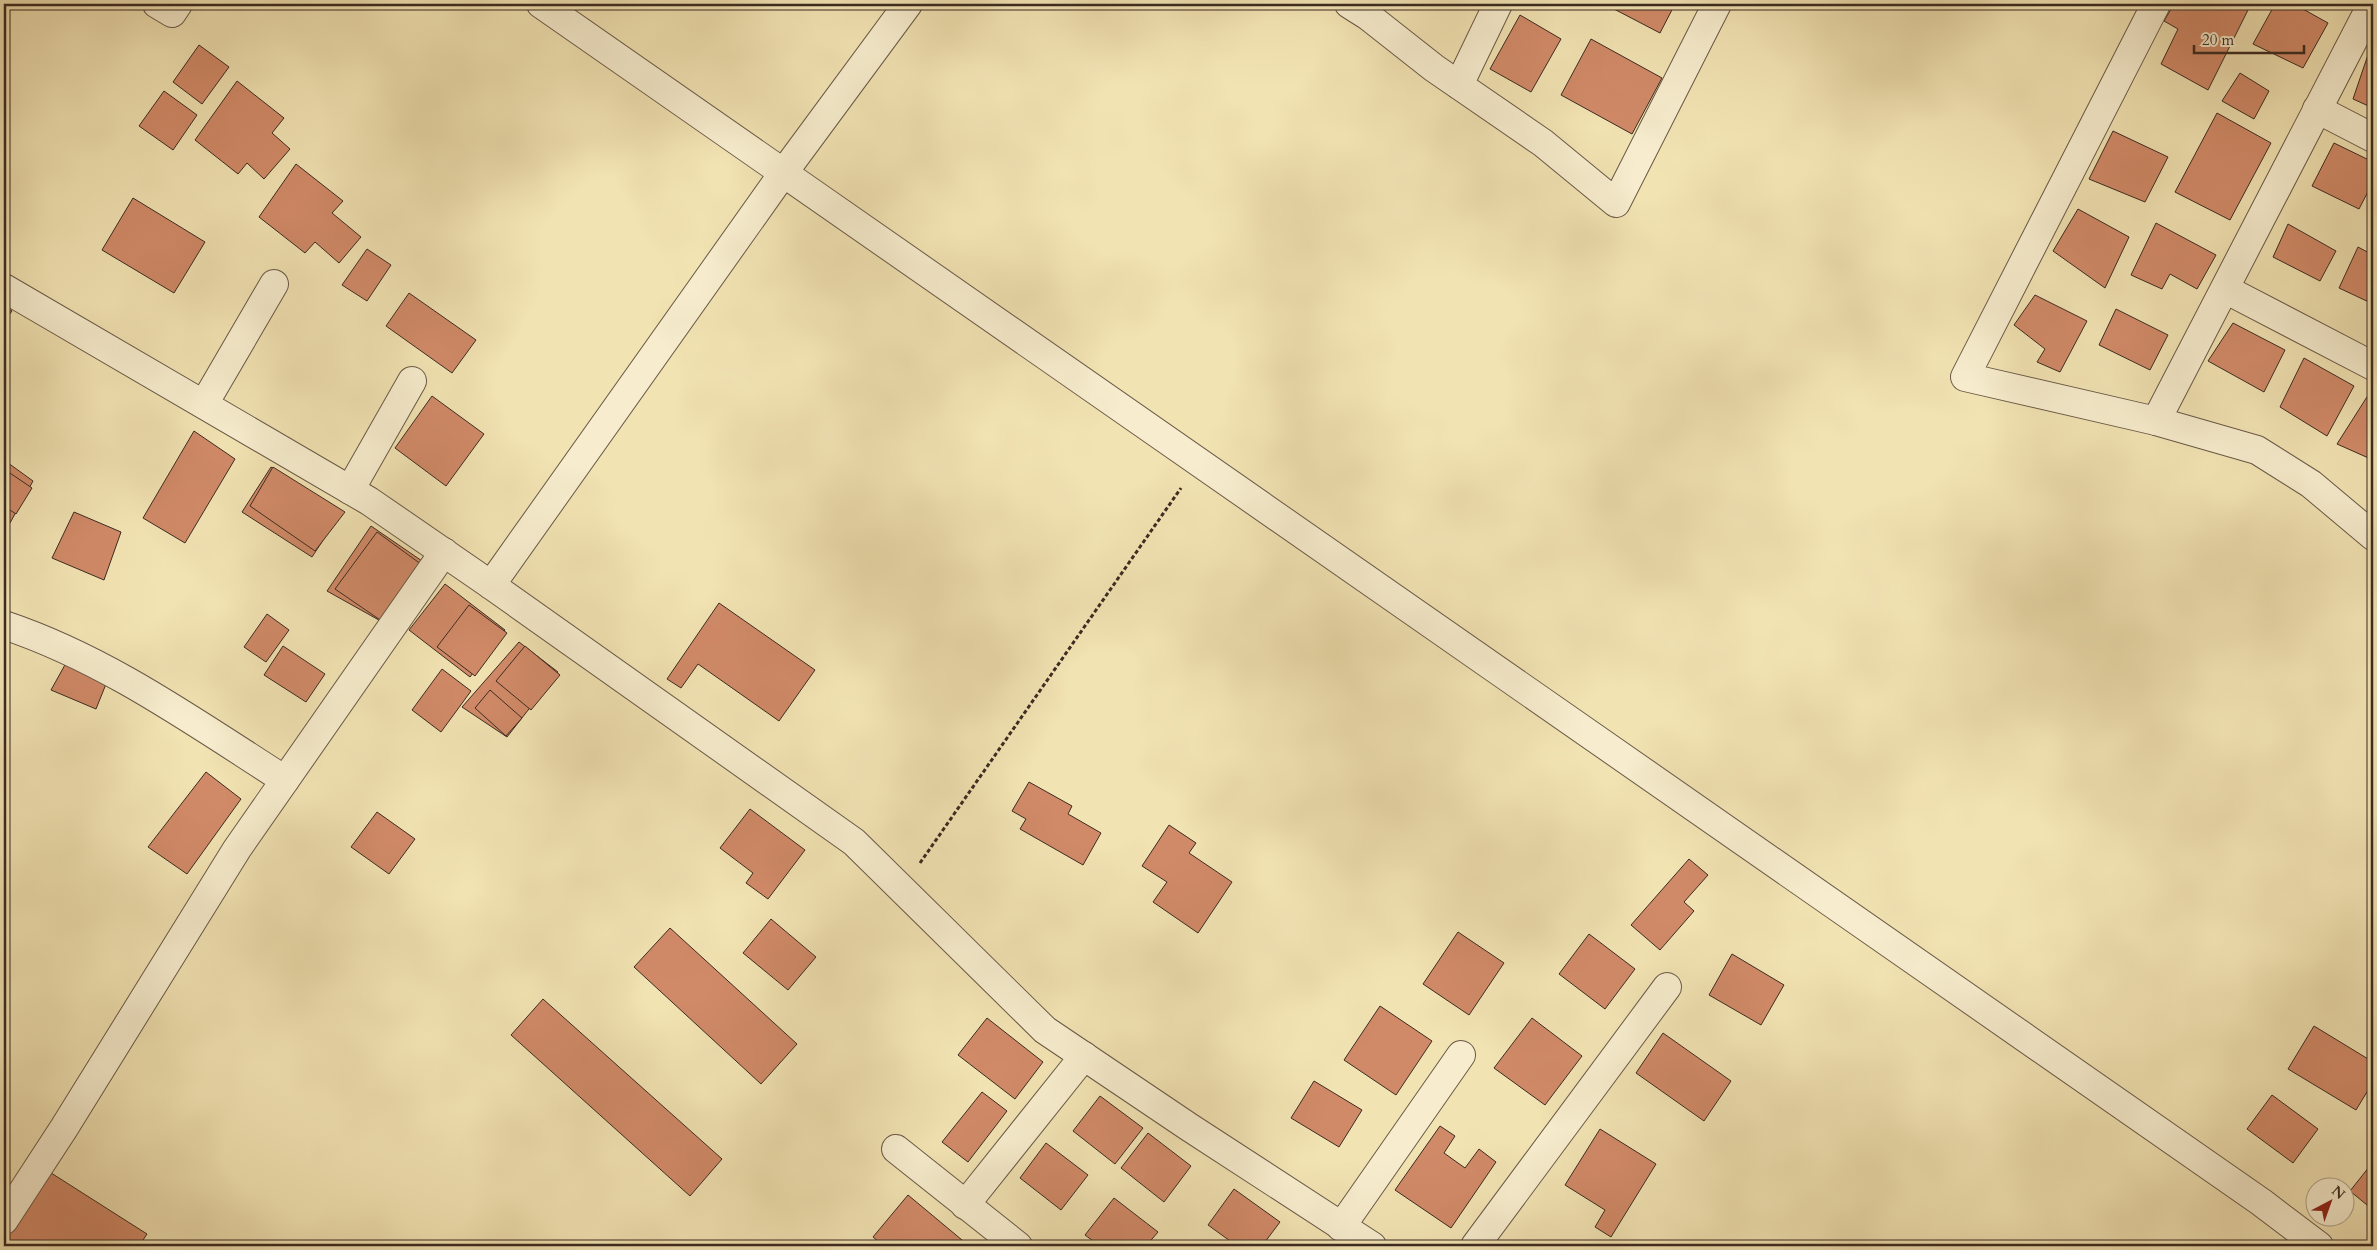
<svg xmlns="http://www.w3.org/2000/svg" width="2377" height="1250" font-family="Cardo,serif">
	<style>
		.building { fill: #d18a68; stroke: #3b2b21 }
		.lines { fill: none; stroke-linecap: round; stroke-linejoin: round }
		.street-casing { stroke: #695946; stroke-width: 30 }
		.path { stroke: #3b2b21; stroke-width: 3; stroke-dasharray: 4 2.5; stroke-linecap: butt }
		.street { stroke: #f7edce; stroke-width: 28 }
	</style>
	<rect width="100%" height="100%" fill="#f2e3b3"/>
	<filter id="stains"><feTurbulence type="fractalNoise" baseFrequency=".004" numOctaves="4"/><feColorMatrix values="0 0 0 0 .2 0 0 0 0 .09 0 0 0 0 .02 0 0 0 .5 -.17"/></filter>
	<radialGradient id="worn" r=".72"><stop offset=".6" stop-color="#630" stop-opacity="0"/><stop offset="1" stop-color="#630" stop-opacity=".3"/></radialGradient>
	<g class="building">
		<path d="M1616,4H1675L1660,33L1614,9Z"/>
		<path d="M2174,4H2251L2208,90L2161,64L2178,29L2164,21Z"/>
		<path d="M2275,4H2294L2328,23L2303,68L2253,44Z"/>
		<path d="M1520,15L1561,39L1531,92L1490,69Z"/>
		<path d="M1591,39L1662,78L1632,134L1561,95Z"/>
		<path d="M2373,40V108L2353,99Z"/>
		<path d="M199,45L229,67L202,104L173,82Z"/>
		<path d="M2240,73L2269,91L2254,119L2222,101Z"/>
		<path d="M237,81L284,118L272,133L290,149L264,179L247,163L238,174L195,140Z"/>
		<path d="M164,91L197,115L173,150L139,126Z"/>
		<path d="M2217,113L2271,143L2230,220L2175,192Z"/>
		<path d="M2113,131L2168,157L2145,202L2089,179Z"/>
		<path d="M2334,143L2373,162V182L2359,209L2312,186Z"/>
		<path d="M296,164L343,201L332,213L361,237L339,263L315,242L305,253L259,217Z"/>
		<path d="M133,198L205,242L174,293L102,250Z"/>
		<path d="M2078,209L2129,237L2105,288L2053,251Z"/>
		<path d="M2156,223L2216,255L2197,289L2170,274L2162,289L2131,275Z"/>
		<path d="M2288,224L2336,251L2320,281L2273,257Z"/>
		<path d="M2358,247L2373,255V304L2339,288Z"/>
		<path d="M367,249L391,265L367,301L342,285Z"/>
		<path d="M409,293L476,340L452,373L386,326Z"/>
		<path d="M2035,295L2087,321L2060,372L2037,362L2045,349L2014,325Z"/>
		<path d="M4,306L12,311L4,322Z"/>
		<path d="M2116,309L2168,335L2150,370L2099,345Z"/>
		<path d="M2233,323L2285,350L2264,392L2208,361Z"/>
		<path d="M2304,358L2354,386L2327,436L2280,407Z"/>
		<path d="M2372,389L2373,390V460L2337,444Z"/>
		<path d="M432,396L484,434L446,486L395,448Z"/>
		<path d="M194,431L235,459L185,543L143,518Z"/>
		<path d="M4,460L33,481L10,523L4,520Z"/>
		<path d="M271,467L341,513L312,557L242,512Z"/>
		<path d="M273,467L345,512L315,551L250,506Z"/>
		<path d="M4,469L32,488L16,514L4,506Z"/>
		<path d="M74,512L121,532L104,580L52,558Z"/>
		<path d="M371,526L425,563L386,624L327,591Z"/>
		<path d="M377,532L429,570L389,626L335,589Z"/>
		<path d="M445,584L505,630L470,677L409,630Z"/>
		<path d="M719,603L815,670L779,721L698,664L681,688L667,679Z"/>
		<path d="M469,605L507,633L475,676L437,647Z"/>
		<path d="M267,614L289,630L266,662L244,647Z"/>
		<path d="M519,642L558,672L507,737L462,707Z"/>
		<path d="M283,646L325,674L306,702L264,675Z"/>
		<path d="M525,646L560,675L531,710L496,681Z"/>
		<path d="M71,654L110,674L96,709L51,690Z"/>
		<path d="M442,669L471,691L441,732L412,710Z"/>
		<path d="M490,690L522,718L506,736L475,708Z"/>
		<path d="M206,772L241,799L187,874L148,847Z"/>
		<path d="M1029,782L1072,806L1068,814L1101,833L1083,865L1020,829L1026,819L1012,811Z"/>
		<path d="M750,809L805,850L768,899L746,883L753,873L720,848Z"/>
		<path d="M377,812L415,839L389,874L351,847Z"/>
		<path d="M1169,825L1196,843L1189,853L1232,882L1198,933L1153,902L1167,882L1142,866Z"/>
		<path d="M1689,859L1708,875L1684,902L1694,911L1660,950L1631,925Z"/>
		<path d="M771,919L816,957L788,990L743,953Z"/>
		<path d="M670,928L797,1044L761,1084L634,967Z"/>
		<path d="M1458,932L1504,963L1469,1015L1423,984Z"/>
		<path d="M1589,934L1635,969L1605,1009L1559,974Z"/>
		<path d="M1732,954L1784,985L1761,1025L1709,995Z"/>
		<path d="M543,999L722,1159L690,1196L511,1035Z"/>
		<path d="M1380,1006L1432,1041L1396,1095L1344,1060Z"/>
		<path d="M987,1018L1043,1062L1015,1099L958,1055Z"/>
		<path d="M1532,1018L1582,1056L1545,1105L1494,1068Z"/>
		<path d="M2314,1026L2373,1062V1082L2356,1110L2288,1069Z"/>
		<path d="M1663,1033L1731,1081L1704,1121L1636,1073Z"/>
		<path d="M1314,1081L1362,1110L1339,1147L1291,1118Z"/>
		<path d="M982,1092L1007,1111L968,1162L942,1142Z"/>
		<path d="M2272,1095L2318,1129L2293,1163L2247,1129Z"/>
		<path d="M1100,1096L1143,1128L1115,1164L1073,1131Z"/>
		<path d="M1440,1126L1455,1136L1444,1153L1465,1168L1479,1149L1496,1162L1451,1228L1395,1190Z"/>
		<path d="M1600,1129L1656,1164L1611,1237L1595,1227L1605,1210L1565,1185Z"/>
		<path d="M1148,1133L1191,1166L1164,1202L1121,1168Z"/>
		<path d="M1046,1143L1088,1175L1061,1210L1020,1178Z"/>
		<path d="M2373,1162V1210L2350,1191Z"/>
		<path d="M48,1171L147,1234L139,1246H16L5,1239Z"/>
		<path d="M1234,1189L1280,1222L1262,1246H1237L1208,1225Z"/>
		<path d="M908,1195L968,1245L967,1246H884L873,1237Z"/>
		<path d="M1114,1198L1158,1232L1146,1246H1100L1085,1235Z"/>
	</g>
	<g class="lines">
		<defs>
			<g id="street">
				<path d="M157,4L172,13L178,4"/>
				<path d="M541,4L2261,1202L2319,1246"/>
				<path d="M1349,4L1368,16L1434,68L1543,143L1616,203L1717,4"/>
				<path d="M2156,4L1965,377L2156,421L2257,450L2311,484L2373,536"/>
				<path d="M1459,85L1498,4"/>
				<path d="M2317,109L2373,138"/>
				<path d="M4,288L369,501L491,585L854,842L1045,1030L1189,1127L1372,1246"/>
				<path d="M2225,289L2373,366"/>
				<path d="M204,404L274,284"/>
				<path d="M2156,421L2372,4"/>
				<path d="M350,490L412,381"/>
				<path d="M491,585L784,172L908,4"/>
				<path d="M4,625C106,659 194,722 285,780"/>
				<path d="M896,1149L1018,1246"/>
				<path d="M965,1205L1084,1056"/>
				<path d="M4,1220L64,1128L237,849L444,552"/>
				<path d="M1341,1227L1461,1055"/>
				<path d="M1475,1246L1667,987"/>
			</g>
		</defs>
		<use href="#street" class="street-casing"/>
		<path class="path" d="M920,863L1181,488"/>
		<use href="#street" class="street"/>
	</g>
	<rect width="2377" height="1250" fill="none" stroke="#f2e3b3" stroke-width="20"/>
	<rect x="5" y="5" width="2367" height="1240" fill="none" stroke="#3b2b21" stroke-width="2.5"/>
	<rect x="10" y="10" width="2357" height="1230" fill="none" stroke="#3b2b21"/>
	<g transform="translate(2330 1202) rotate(41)"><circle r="24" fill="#f7edce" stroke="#ac9f89"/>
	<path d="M0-4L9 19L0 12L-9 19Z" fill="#8f2418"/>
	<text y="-8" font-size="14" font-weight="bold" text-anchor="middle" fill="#3b2b21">N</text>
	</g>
	<path d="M2194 45v8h110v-8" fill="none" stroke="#3b2b21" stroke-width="2.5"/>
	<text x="2202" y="45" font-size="15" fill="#3b2b21" stroke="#f7edce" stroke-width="4" paint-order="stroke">20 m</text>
	<rect width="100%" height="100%" filter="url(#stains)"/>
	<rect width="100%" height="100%" fill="url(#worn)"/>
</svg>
